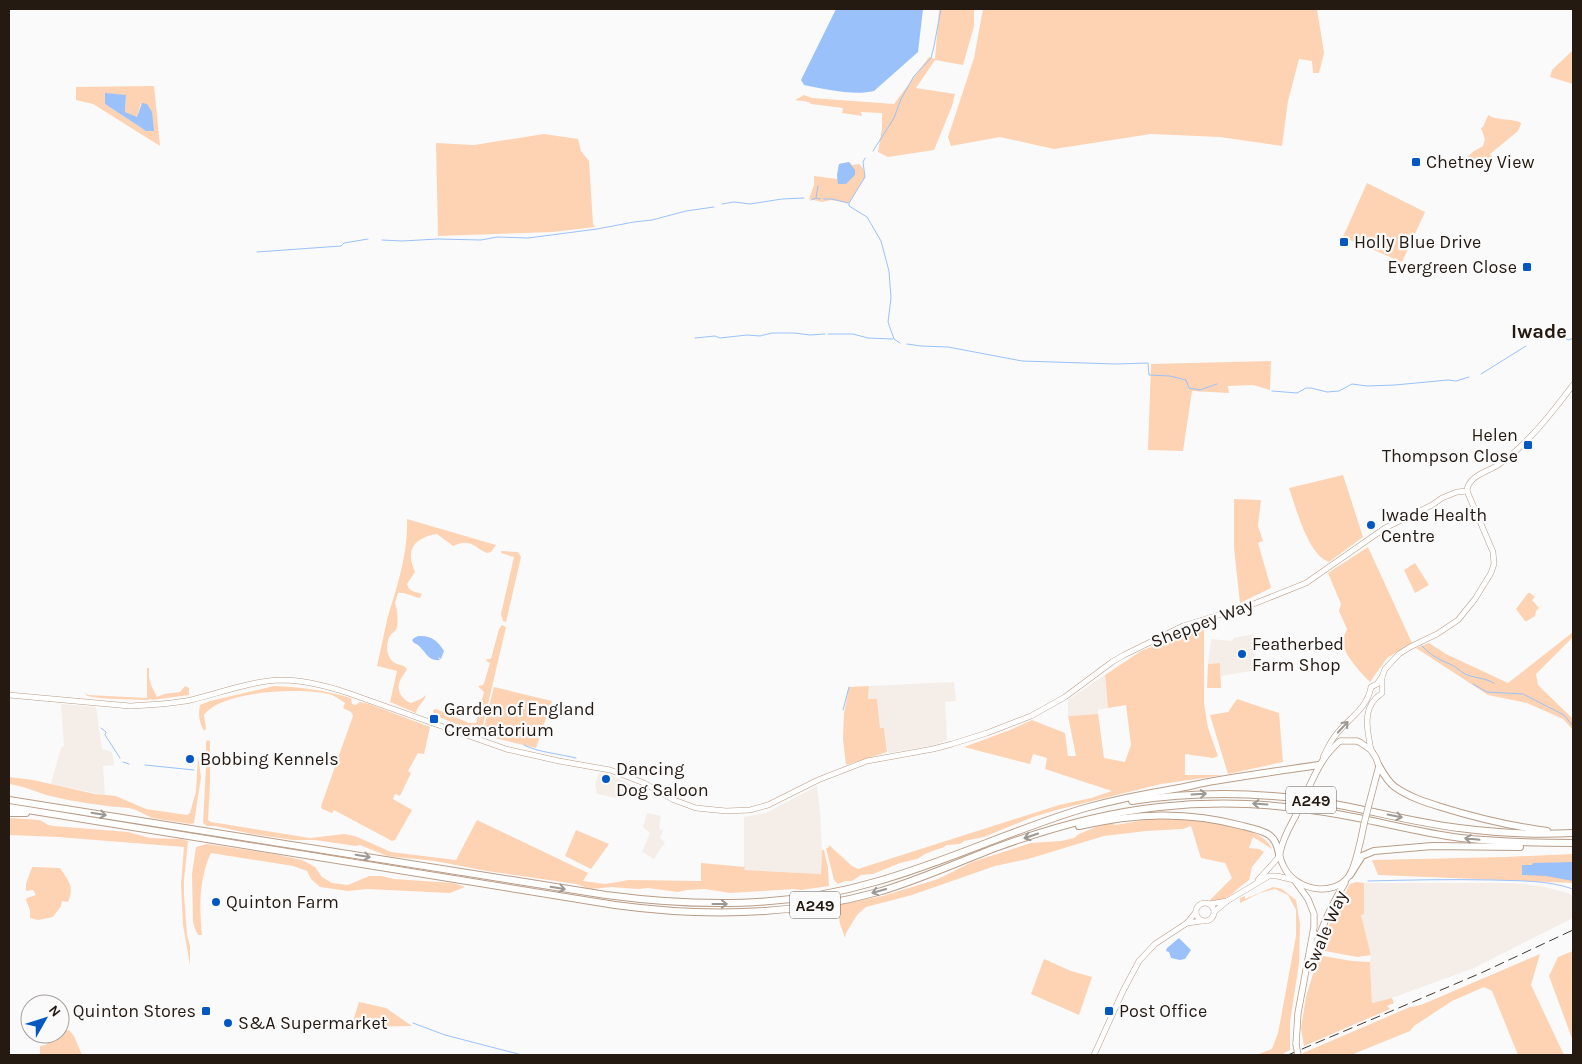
<svg xmlns="http://www.w3.org/2000/svg" width="1582" height="1064" font-family="Karla,sans-serif">
	<style>
		.built { fill: #f5eee8 }
		.green { fill: #fed3b3; fill-rule: evenodd }
		.water { fill: #9bc1fb }
		.lines { fill: none; stroke-linecap: round; stroke-linejoin: round }
		.stream { stroke: #9bc1fb; stroke-width: 1 }
		.tertiary-casing { stroke: #b99d87; stroke-width: 6 }
		.secondary-casing { stroke: #b99d87; stroke-width: 7 }
		.trunk-casing { stroke: #b99d87; stroke-width: 8 }
		.tertiary { stroke: #fff; stroke-width: 5 }
		.secondary { stroke: #fff; stroke-width: 5.5 }
		.trunk { stroke: #fff; stroke-width: 6 }
		.rail { stroke: #413831; stroke-width: 1; stroke-dasharray: 10 5; stroke-linecap: butt }
		.secondary-bridge-casing { stroke: #b99d87; stroke-width: 7; stroke-linecap: butt }
		.secondary-bridge { stroke: #fff; stroke-width: 5.5 }
		.oneway { stroke: #9d9894 }
		.poi-dot { fill: #0357c0; stroke: #fafafa; stroke-width: 2 }
		.labels { text-anchor: middle; dominant-baseline: central; stroke-width: 4.5; stroke-linejoin: round; paint-order: stroke }
		.shield { fill: #fafafa; stroke: #655d58; stroke-width: 1 }
		.shield-label { font-size: 16px; font-weight: bold; fill: #251a12 }
		.poi-label { font-size: 18px; fill: #251a12; stroke: #fafafa; text-anchor: start }
		.street-label { font-size: 18px; fill: #251a12; stroke: #fafafa }
		.quarter-label { font-size: 20px; font-weight: bold; fill: #251a12; stroke: #fafafa }
	</style>
	<rect width="100%" height="100%" fill="#fafafa"/>
	<g class="built">
		<path d="M1253,634L1257,670L1221,676L1220,663L1208,664L1211,639L1232,641L1234,638Z"/>
		<path d="M1105,675L1108,708L1098,710V714L1068,716V700Z"/>
		<path d="M954,682L956,701L945,702L947,740L936,745L888,753L884,728H880L877,700H868L869,686Z"/>
		<path d="M61,704L96,707L102,749L112,752L114,765L103,766L105,795L51,784L61,747L64,746Z"/>
		<path d="M599,773L609,774L630,784L621,799L597,794L595,784Z"/>
		<path d="M817,786L820,812L822,850L821,874L744,870V817L766,813Z"/>
		<path d="M647,813L661,816L659,828L663,831L660,838L665,842L654,859L642,852L650,833L643,827Z"/>
		<path d="M1364,883H1510L1541,886L1568,893L1573,896V918L1474,968L1392,998L1372,1003L1370,962L1371,955L1361,915Z"/>
	</g>
	<g class="green">
		<path d="M939,9H974V26L963,65L935,60L916,88L955,94L952,106L934,150L888,157L878,152L882,129V113L861,112L862,116L842,113L843,108L811,104L809,102L795,100L804,95L812,98L894,104L929,57L935,59Z"/>
		<path d="M983,9H1317L1324,53L1319,73H1313L1312,61L1299,59L1288,101L1282,146L1220,137L1151,134L1054,149L1000,137L951,146L948,137L974,58Z"/>
		<path d="M1573,50V84L1550,77L1552,70Z"/>
		<path d="M154,86L160,146L93,104L76,100V87ZM126,95L125,112L137,118L141,103L146,131L105,104Z"/>
		<path d="M1488,115C1494,120 1512,119 1520,122L1521,124L1518,131L1490,154L1493,159C1485,157 1480,165 1473,167L1466,158L1474,151L1483,146L1485,139L1481,128L1483,127Z"/>
		<path d="M544,134L578,139L581,151L589,161L593,224L595,227L553,232L438,236L436,143L474,145Z"/>
		<path d="M849,162L852,165L859,164L863,168L865,177L849,203L831,200L822,202L809,199L814,185V176L837,179L839,164Z"/>
		<path d="M1367,183L1425,212L1402,262L1343,237Z"/>
		<path d="M1271,361L1270,390L1253,385L1228,386L1229,393L1192,391L1183,451L1148,450L1151,364Z"/>
		<path d="M1343,475L1363,537L1329,562C1308,555 1296,508 1289,488Z"/>
		<path d="M1234,499L1261,500L1258,526L1263,541L1258,543L1271,588L1240,603L1234,548Z"/>
		<path d="M407,519L496,545L491,552L487,553C472,546 471,538 453,546L437,534C414,538 405,549 415,572L407,584C409,592 414,591 422,594L420,598C412,597 406,592 398,593L395,603C398,611 398,619 397,627C396,632 392,632 390,636C385,644 386,660 397,664C399,665 402,665 404,666L407,669C405,674 400,678 399,684C397,692 403,700 411,703L421,699L426,695C425,701 417,706 416,713L390,702L397,671L377,666C382,646 385,625 391,606C400,577 408,549 407,519Z"/>
		<path d="M1368,547L1412,643L1387,658L1370,682C1362,674 1341,652 1343,640C1343,636 1346,633 1347,629L1339,611L1341,604L1328,573Z"/>
		<path d="M501,551L518,552L521,557L506,622L503,621L501,614L514,557L501,553Z"/>
		<path d="M1415,563L1429,585L1415,593L1404,570Z"/>
		<path d="M1528,593H1530L1535,597L1532,600L1539,608L1536,611L1535,616L1527,621H1525L1516,609Z"/>
		<path d="M502,625L506,627L481,734L434,715L433,710L436,709L469,723H476L484,692L478,686L483,685L484,683L490,663L486,661L487,659H491L499,629Z"/>
		<path d="M1200,627L1204,631V703L1208,728L1218,756L1213,758L1185,754V775H1224L1161,784L1060,809L1033,817L984,837L964,841L960,844L947,845L942,848L938,849L925,854L917,859L900,863L873,874L861,875L852,881H845L838,884L834,880L826,848H828L829,845L852,866L858,869L1059,805L1091,798L1112,791L1045,769L1047,758L1033,754L1030,764L964,747L1010,730L1032,720L1065,733L1068,756H1076L1068,716L1098,714L1104,758L1125,762L1131,745L1126,705L1108,708L1105,675L1141,651Z"/>
		<path d="M1573,632V637L1536,674L1538,685L1573,719V730L1563,719L1527,703L1488,695L1416,648L1429,643L1446,654L1508,683Z"/>
		<path d="M1220,663L1221,688H1207L1208,664Z"/>
		<path d="M147,668H149V677L151,685L157,697L164,694L180,692L185,686L189,688V695L152,700L151,699L147,700C127,699 107,700 87,696L85,692L88,695L147,698Z"/>
		<path d="M274,686C303,687 323,690 351,698L352,704L356,705L360,702L369,704L430,727L424,754L418,753L408,771L411,773L400,796L395,794L393,799L412,810L395,840L392,841L334,810L332,813L322,809L321,806L353,716L351,712L343,708L345,703C341,700 336,697 332,695C304,687 222,690 204,715L206,729L204,731C199,722 198,715 200,705L210,701Z"/>
		<path d="M869,686L868,699H877L880,728H884L887,752L846,765L843,739L844,713L849,687Z"/>
		<path d="M494,687L552,701L536,748L482,735Z"/>
		<path d="M1237,699L1279,713L1283,762L1228,774L1210,715L1228,712Z"/>
		<path d="M207,740L210,741V784L208,820L211,822L310,838L344,834L355,836L391,852L456,860L477,820L588,873L583,881L605,884L629,880L701,881V863L745,867L744,870L821,874L822,850H824L828,868L829,886L801,890L794,889L730,893L705,889L687,890L678,892L648,888L638,889L612,887L590,889L576,884L487,871L435,861L387,856L360,845L356,846L315,840H293L252,834L215,826H207L203,823L206,768V742Z"/>
		<path d="M198,756L201,777L194,823L191,824L152,818L136,810L129,808C102,806 76,802 50,796C36,792 24,786 9,784V777L33,780L95,794L116,796L146,809L187,815L190,813L196,791Z"/>
		<path d="M9,818L40,820L48,825L54,826L128,832L150,838L181,839L188,841L184,880V895L187,935L190,946V965L183,925L181,884L184,847L58,837L9,835Z"/>
		<path d="M1172,818C1196,821 1263,824 1272,849L1253,837L1249,848L1259,849L1264,852L1252,867L1249,880C1239,887 1226,901 1215,903C1213,904 1210,903 1207,903L1232,878L1225,863L1201,858L1191,826L1183,829L1146,831L1104,836L1028,859L995,866L912,895L866,907L857,915L846,933L845,938L840,924L837,905L883,896L938,879L972,862L1031,843L1061,841L1074,838L1079,834L1096,827L1111,823L1115,825L1151,819Z"/>
		<path d="M576,830L609,844L591,869L565,856Z"/>
		<path d="M207,844L274,854L302,860L315,867L322,877L332,883L348,885L369,876H381L394,879L453,883L465,887L450,893L367,889L348,891L320,887L311,879L307,871L293,866L211,853C199,878 199,907 202,935H198L195,929L193,922L192,874L196,847Z"/>
		<path d="M1573,854V883L1378,875L1372,860L1505,857Z"/>
		<path d="M32,867L60,868C68,880 75,887 68,902L62,901L61,906L53,917L38,920L30,918V910L26,900L27,898L36,895L33,890L26,891V884Z"/>
		<path d="M1356,882L1364,883V914L1361,915L1371,955L1357,957L1325,951L1323,937L1350,884Z"/>
		<path d="M1273,887L1282,889L1296,900L1300,924L1299,963L1290,1022V1050L1281,1055H1256L1272,1049L1278,1033L1296,936V910L1288,895L1275,889L1260,893L1240,903V898L1245,896V899Z"/>
		<path d="M1573,951V1041L1549,976L1558,957Z"/>
		<path d="M1540,954L1531,985L1564,1055H1518L1492,991L1484,987L1452,1001L1414,1026L1410,1031L1351,1055H1303V1053L1410,1007L1421,1005Z"/>
		<path d="M1323,956L1352,961L1370,962L1372,1003L1392,998L1394,1003L1387,1006L1390,1009L1304,1046L1301,1028L1306,997L1317,961Z"/>
		<path d="M1044,959L1071,971L1092,977L1079,1015L1031,994Z"/>
		<path d="M359,1002L386,1008L412,1026L351,1027Z"/>
		<path d="M69,1030L74,1036L82,1055H40V1046L46,1045L52,1036L60,1034L61,1032Z"/>
	</g>
	<g class="water">
		<path d="M836,9H923L918,52L874,91C854,96 824,89 804,85L801,80Z"/>
		<path d="M105,93L126,95L125,112L137,117L142,103L147,104L152,112L154,131H146L105,104Z"/>
		<path d="M849,162L855,170V175L846,184H838L837,175L839,164Z"/>
		<path d="M418,636C431,635 438,641 444,651L441,659L438,657L440,660C426,662 425,647 414,643L412,640L414,638Z"/>
		<path d="M1573,862V881L1546,876L1522,875V865H1532L1533,863Z"/>
		<path d="M1179,938L1191,950L1185,959L1180,960L1171,958L1169,952L1166,951L1167,948Z"/>
	</g>
	<g class="lines">
		<g class="stream">
			<path d="M873,151L894,118L901,99L914,76L931,58L934,46L941,9"/>
			<path d="M865,158L863,162L865,177L849,203V206L867,217L881,241L889,271L891,298L888,322L894,339L900,343"/>
			<path d="M816,198L818,186"/>
			<path d="M824,199H832L848,203"/>
			<path d="M811,200L816,198L820,199"/>
			<path d="M722,204L734,202L750,204L782,199L804,198"/>
			<path d="M382,240L402,241L438,239L481,240L497,237L528,238L597,229L634,222L652,220L686,211L714,207"/>
			<path d="M257,252L341,246L344,243L368,239"/>
			<path d="M828,334H853L868,338L893,339"/>
			<path d="M1562,337L1569,340L1573,338"/>
			<path d="M695,338L715,336L720,338L747,335L760,336L772,333H794L810,335L825,334"/>
			<path d="M907,344L921,346L948,347L1022,361L1116,364L1148,363L1149,375L1170,376L1186,380L1189,388L1200,390L1217,384"/>
			<path d="M1481,374L1526,346"/>
			<path d="M1272,391L1297,393L1306,388H1311L1327,392L1339,391L1352,384L1367,386L1395,385L1448,380L1456,381L1469,377"/>
			<path d="M1422,646C1433,657 1438,659 1452,665C1456,667 1460,671 1465,674C1474,678 1485,678 1494,683"/>
			<path d="M1473,684L1487,692L1523,694L1564,715L1573,726"/>
			<path d="M843,710L849,687"/>
			<path d="M101,728L106,732L105,735L120,758"/>
			<path d="M524,745C537,752 560,754 576,758"/>
			<path d="M123,762L129,764"/>
			<path d="M145,765L194,770"/>
			<path d="M1368,881C1410,880 1451,879 1493,880C1519,881 1548,880 1573,889"/>
			<path d="M413,1023L445,1035L522,1055"/>
		</g>
		<defs>
			<g id="tertiary">
				<path d="M1467,491C1468,476 1487,472 1498,465C1528,444 1551,414 1573,385"/>
				<path d="M9,695L130,706C150,705 171,704 191,700C220,693 251,681 281,680C303,680 327,686 348,693L506,749L559,761L610,770L644,783L674,800L696,808L726,811L750,810L768,805L818,780L867,761L933,749L952,744L987,733L1031,716L1065,697L1112,662L1124,655L1183,626L1251,605L1306,583L1385,528L1432,505L1442,498L1457,492L1467,491"/>
				<path d="M1371,750C1368,733 1362,712 1376,698C1378,696 1380,695 1382,693V677"/>
				<path d="M1323,757C1327,750 1330,742 1335,736C1348,718 1367,710 1371,687L1377,684L1382,677L1385,669L1399,654L1410,647L1437,634L1458,620L1475,599L1491,573L1494,564L1493,552L1467,491"/>
				<path d="M1258,880L1278,858L1279,854"/>
				<circle cx="1205" cy="912" r="9"/>
				<path d="M1210,904L1227,901"/>
				<path d="M1214,912L1227,901L1269,876H1277L1294,880"/>
				<path d="M1187,923L1202,921"/>
				<path d="M1094,1055L1123,991L1139,961L1155,944L1187,923L1196,912"/>
			</g>
			<g id="secondary">
				<path d="M1306,793C1317,771 1321,758 1340,741H1357L1361,743L1371,750L1376,758L1379,766L1369,804"/>
				<path d="M1295,817C1289,828 1282,840 1280,853C1279,857 1282,863 1284,867C1295,890 1333,898 1349,876C1355,868 1362,835 1364,824"/>
				<path d="M1295,881L1308,899L1314,914V927L1298,1013L1296,1044"/>
				<path d="M1308,968C1317,939 1329,908 1345,883"/>
			</g>
			<g id="trunk">
				<path d="M1379,766C1383,773 1388,782 1395,787C1409,797 1425,802 1441,807C1476,818 1511,826 1547,831"/>
				<path d="M9,800L606,895C697,907 787,908 875,882C947,862 1014,829 1085,808C1114,800 1144,794 1174,789C1187,787 1201,783 1214,781C1249,775 1284,770 1319,765"/>
				<path d="M1132,801C1191,792 1251,792 1310,800C1360,807 1409,822 1459,828C1497,833 1535,835 1573,833"/>
				<path d="M9,807L615,905C703,917 792,916 878,892C919,880 958,862 998,847C1050,828 1104,813 1159,807C1215,801 1270,803 1325,812C1371,819 1415,832 1461,838C1498,842 1536,843 1573,843"/>
				<path d="M9,813H26"/>
				<path d="M1079,826C1136,813 1187,811 1243,826C1263,832 1275,831 1279,854"/>
				<path d="M1350,875L1362,856L1374,851L1432,846L1520,847"/>
			</g>
		</defs>
		<use href="#tertiary" class="tertiary-casing"/>
		<use href="#secondary" class="secondary-casing"/>
		<use href="#trunk" class="trunk-casing"/>
		<use href="#tertiary" class="tertiary"/>
		<use href="#secondary" class="secondary"/>
		<use href="#trunk" class="trunk"/>
		<path class="rail" d="M1288,1055L1481,973L1573,930"/>
		<defs>
			<g id="secondary-bridge">
				<path d="M1295,817L1306,793"/>
				<path d="M1364,824L1369,804"/>
				<path d="M1296,1044L1298,1055"/>
			</g>
		</defs>
		<use href="#secondary-bridge" class="secondary-bridge-casing"/>
		<use href="#secondary-bridge" class="secondary-bridge"/>
	</g>
	<defs><path id="oneway-shaft" d="M-6 0H5M1.5-3L5.5 0L1.5 3" fill="none" stroke-width="1.6" stroke-linecap="round" stroke-linejoin="round" transform="scale(1.25)"/></defs>
	<g class="oneway">
		<use href="#oneway-shaft" transform="translate(1343 727) rotate(-47)"/>
		<use href="#oneway-shaft" transform="translate(1199 794) rotate(-3)"/>
		<use href="#oneway-shaft" transform="translate(1260 804) rotate(-176)"/>
		<use href="#oneway-shaft" transform="translate(99 814) rotate(9)"/>
		<use href="#oneway-shaft" transform="translate(1395 816) rotate(11)"/>
		<use href="#oneway-shaft" transform="translate(1031 836) rotate(161)"/>
		<use href="#oneway-shaft" transform="translate(1472 839) rotate(-174)"/>
		<use href="#oneway-shaft" transform="translate(363 856) rotate(9)"/>
		<use href="#oneway-shaft" transform="translate(558 888) rotate(9)"/>
		<use href="#oneway-shaft" transform="translate(879 891) rotate(164)"/>
		<use href="#oneway-shaft" transform="translate(720 904)"/>
	</g>
	<g class="poi-dot">
		<rect x="1411" y="157" width="10" height="10" rx="2.5"/>
		<rect x="1339" y="237" width="10" height="10" rx="2.5"/>
		<rect x="1522" y="262" width="10" height="10" rx="2.5"/>
		<rect x="1523" y="440" width="10" height="10" rx="2.5"/>
		<circle cx="1371" cy="525" r="5"/>
		<circle cx="1242" cy="654" r="5"/>
		<rect x="429" y="714" width="10" height="10" rx="2.5"/>
		<circle cx="190" cy="759" r="5"/>
		<circle cx="606" cy="779" r="5"/>
		<circle cx="216" cy="902" r="5"/>
		<rect x="201" y="1006" width="10" height="10" rx="2.5"/>
		<rect x="1104" y="1006" width="10" height="10" rx="2.5"/>
		<circle cx="228" cy="1023" r="5"/>
	</g>
	<g class="labels">
		<g class="shield">
			<rect x="1286" y="786.5" width="50" height="27" rx="4"/>
			<rect x="790" y="891.5" width="50" height="27" rx="4"/>
		</g>
		<g class="shield-label">
			<text x="1311" y="800">A249</text>
			<text x="815" y="905">A249</text>
		</g>
		<g class="poi-label">
			<text x="1426" y="162">Chetney View</text>
			<text x="1354" y="242">Holly Blue Drive</text>
			<text x="1517" y="267" text-anchor="end">Evergreen Close</text>
			<text x="1518" y="435" text-anchor="end">Helen<tspan x="1518" dy="21">Thompson Close</tspan></text>
			<text x="1381" y="515">Iwade Health<tspan x="1381" dy="21">Centre</tspan></text>
			<text x="1252" y="644">Featherbed<tspan x="1252" dy="21">Farm Shop</tspan></text>
			<text x="444" y="709">Garden of England<tspan x="444" dy="21">Crematorium</tspan></text>
			<text x="200" y="759">Bobbing Kennels</text>
			<text x="616" y="769">Dancing<tspan x="616" dy="21">Dog Saloon</tspan></text>
			<text x="226" y="902">Quinton Farm</text>
			<text x="196" y="1011" text-anchor="end">Quinton Stores</text>
			<text x="1119" y="1011">Post Office</text>
			<text x="238" y="1023">S&amp;A Supermarket</text>
		</g>
		<g class="street-label">
			<text transform="translate(1202 623) rotate(-21)">Sheppey Way</text>
			<text transform="translate(1325 931) rotate(-67)">Swale Way</text>
		</g>
		<g class="quarter-label">
			<text x="1539" y="331">Iwade</text>
		</g>
	</g>
	<rect width="1582" height="1064" fill="none" stroke="#251a12" stroke-width="20"/>
	<g transform="translate(45 1019) rotate(51)"><circle r="24" fill="#fafafa" stroke="#a5a09d"/>
	<path d="M0-4L9 19L0 12L-9 19Z" fill="#0357c0"/>
	<text y="-8" font-size="14" font-weight="bold" text-anchor="middle" fill="#251a12">N</text>
	</g>
</svg>
